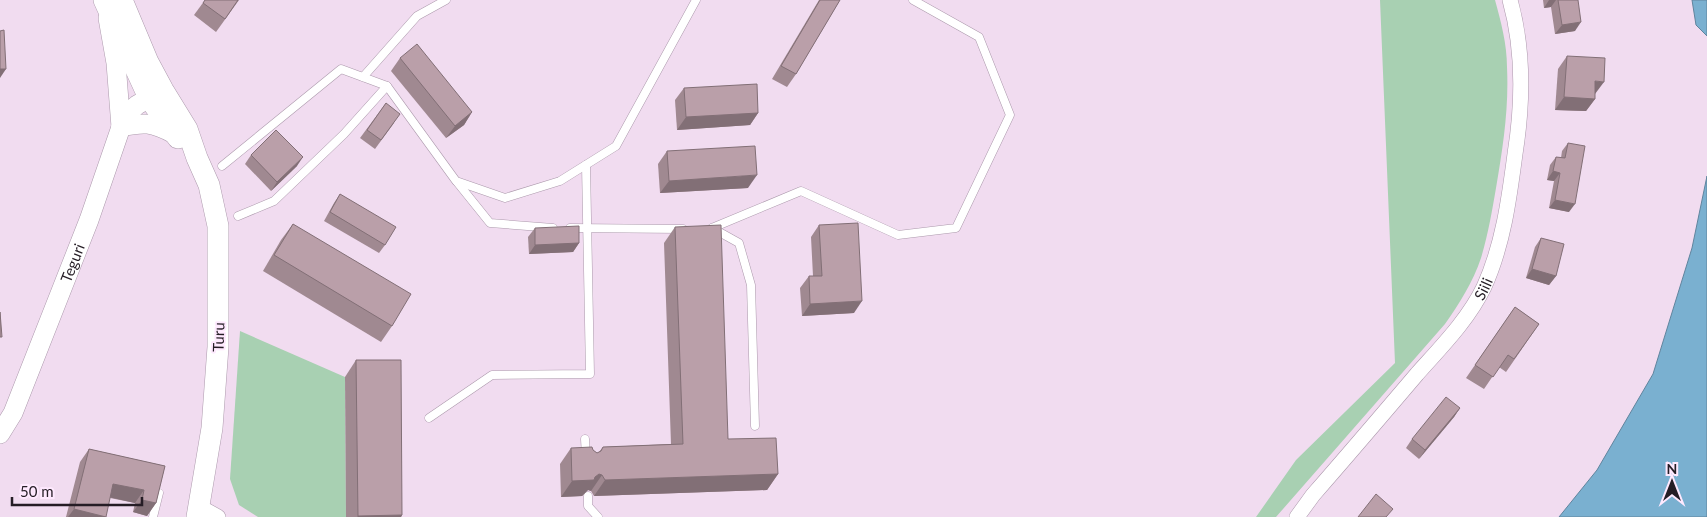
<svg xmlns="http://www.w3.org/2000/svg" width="1707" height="517" font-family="Lato,sans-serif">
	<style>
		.green { fill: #a8d0b2 }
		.water { fill: #7ab0d0; stroke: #60849d }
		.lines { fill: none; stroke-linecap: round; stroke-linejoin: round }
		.service-casing { stroke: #ac99ac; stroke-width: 9 }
		.minor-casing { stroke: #ac99ac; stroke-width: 16 }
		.tertiary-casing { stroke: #ac99ac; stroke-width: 20 }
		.secondary-casing { stroke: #ac99ac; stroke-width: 22 }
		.service { stroke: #fff; stroke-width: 8 }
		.minor { stroke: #fff; stroke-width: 15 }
		.tertiary { stroke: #fff; stroke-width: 19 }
		.secondary { stroke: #fff; stroke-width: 21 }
		.wall { fill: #a08991 }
		.shaded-wall { fill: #826f76 }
		.building { fill: #ba9fa9; stroke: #826f76 }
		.labels { text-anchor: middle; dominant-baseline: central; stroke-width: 4; stroke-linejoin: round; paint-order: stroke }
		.street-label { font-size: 15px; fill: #251d25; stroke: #fee9fe }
	</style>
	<rect width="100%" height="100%" fill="#f1dcf0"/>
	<g class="green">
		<path d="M1380,0H1495C1501,22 1507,44 1507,67C1509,108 1503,147 1496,188C1492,211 1488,235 1481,258C1473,282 1459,304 1445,324L1276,517H1256L1296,460L1395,363Z"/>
		<path d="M240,331L345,377L346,517H258L239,505L230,479Z"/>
	</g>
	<g class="water">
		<path d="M1692,0H1707V36L1696,25Z"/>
		<path d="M1707,176V517H1559L1597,470L1653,374L1692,248Z"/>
	</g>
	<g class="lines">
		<defs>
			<g id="service">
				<path d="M363,77L417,16L446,0"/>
				<path d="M222,166L341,69L387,86L456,181L505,198L560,181L616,146L696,0"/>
				<path d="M457,182L490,223L553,228"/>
				<path d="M238,216L274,201L344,134L387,86"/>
				<path d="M570,228L683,229"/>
				<path d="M712,228L801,191L898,235L956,228L1010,115L979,37L913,0"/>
				<path d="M712,228L739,243L751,285L755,426"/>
				<path d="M429,418L492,375L590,374L586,165"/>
				<path d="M585,439L586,456"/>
				<path d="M588,496V506L598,517"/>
				<path d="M153,517L159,493"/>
			</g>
			<g id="minor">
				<path d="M200,507L218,517"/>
				<path id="s1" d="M1297,517L1313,495C1348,455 1383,414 1417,374C1441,347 1468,320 1484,287C1503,245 1509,200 1515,154C1523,103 1524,50 1510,0"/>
			</g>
			<g id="tertiary">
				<path d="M108,18L116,63L121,127"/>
				<path d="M121,127C144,122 152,122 174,134"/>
				<path id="s2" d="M0,434L13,413L89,220L121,127L129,112L137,105L161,91"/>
			</g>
			<g id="secondary">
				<path d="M104,0L149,98L178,138"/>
				<path d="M122,0L148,62L163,90L187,129L197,158L209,185L218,226V347L212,428L197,517"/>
			</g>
		</defs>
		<use href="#service" class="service-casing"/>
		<use href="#minor" class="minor-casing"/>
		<use href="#tertiary" class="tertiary-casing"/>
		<use href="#secondary" class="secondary-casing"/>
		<use href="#service" class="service"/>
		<use href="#minor" class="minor"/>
		<use href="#tertiary" class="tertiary"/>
		<use href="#secondary" class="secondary"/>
	</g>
	<g class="wall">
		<path d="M205,0H239L216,32L194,15Z"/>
		<path d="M819,0H840L796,74L787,87L772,79Z"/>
		<path d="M1543,0H1578L1575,31L1555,34L1551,7L1544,8Z"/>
		<path d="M1567,56L1595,94V99L1586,111L1555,110L1558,69Z"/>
		<path d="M400,58L472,112L464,125L446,138L391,71Z"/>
		<path d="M684,88L758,113L750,125L677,130L675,100Z"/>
		<path d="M386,103L394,123L375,149L360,138Z"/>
		<path d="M1568,143L1569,212L1549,208L1554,181L1547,180L1550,165L1556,157L1561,158L1562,151Z"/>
		<path d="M667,151L748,188L660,193L658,164Z"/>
		<path d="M251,155L297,166L271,191L245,164Z"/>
		<path d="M340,194L385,245L379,253L324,221L334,203Z"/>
		<path d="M293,224L392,326L381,342L263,271L281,240Z"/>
		<path d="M819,225L854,313L802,316L800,288L809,276H813L811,237Z"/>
		<path d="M675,227L728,439L778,474L767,490L594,496L591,491L588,490L582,496L561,497L560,464L571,448L593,450L597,453L599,452L603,447L671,444L664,243Z"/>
		<path d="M535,228L579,243L573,252L529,254L528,237Z"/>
		<path d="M1541,238L1556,276L1549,285L1526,278L1535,247Z"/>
		<path d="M1515,307L1539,324L1506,372L1499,367L1484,389L1466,378Z"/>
		<path d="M356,360L402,515L401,517H346L345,377Z"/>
		<path d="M1460,408L1454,417L1419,459L1406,448L1412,439Z"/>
		<path d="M89,449L165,466L156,503L147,516L133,512L135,503L110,498L105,517H66L80,462Z"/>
	</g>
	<g class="shaded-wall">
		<path d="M1549,0H1556L1551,7L1544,8Z"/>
		<path d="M1581,22L1575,31L1555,34L1562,25Z"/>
		<path d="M0,69H6L0,78Z"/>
		<path d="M1595,81L1604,82L1595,94H1586Z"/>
		<path d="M1564,97L1595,99L1586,111L1555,110Z"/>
		<path d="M472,112L464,125L446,138L455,126Z"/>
		<path d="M758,113L750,125L677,130L686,117Z"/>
		<path d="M303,157L297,166L271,191L277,182Z"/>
		<path d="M1553,171L1560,173L1554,181L1547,180Z"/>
		<path d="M757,175L748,188L660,193L669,181Z"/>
		<path d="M1555,200L1575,204L1569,212L1549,208Z"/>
		<path d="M579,243L573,252L529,254L535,245Z"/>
		<path d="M1532,269L1556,276L1549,285L1526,278Z"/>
		<path d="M862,301L854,313L802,316L810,304Z"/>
		<path d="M1460,408L1454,417L1419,459L1425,450Z"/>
		<path d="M599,474L602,475L591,491L588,490L582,496L561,497L572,481L595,477Z"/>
		<path d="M778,474L767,490L594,496L605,480Z"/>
		<path d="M113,484L144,490L135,503L104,496Z"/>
		<path d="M142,500L156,503L147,516L133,512Z"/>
		<path d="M74,509L106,517H68Z"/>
		<path d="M402,515L401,517H357L358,516Z"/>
	</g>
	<g class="building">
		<path d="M205,0H238L225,19L203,3Z"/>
		<path d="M820,0H840L796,74L781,66Z"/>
		<path d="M1558,0H1578L1581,22L1562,25Z"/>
		<path d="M4,30L6,69H0V31Z"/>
		<path d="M417,44L472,112L455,126L400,58Z"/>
		<path d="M1567,56L1605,58L1604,82L1595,81V99L1564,97Z"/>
		<path d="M757,84L758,113L686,117L684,88Z"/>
		<path d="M386,103L400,114L381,140L367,130Z"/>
		<path d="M276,130L303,157L277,182L251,155Z"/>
		<path d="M1568,143L1585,146L1575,204L1555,200L1560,173L1553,171L1556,157L1565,158Z"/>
		<path d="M755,146L757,175L669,181L667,151Z"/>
		<path d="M340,194L396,227L385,245L330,212Z"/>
		<path d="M858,223L862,301L810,304L809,276H822L819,225Z"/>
		<path d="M293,224L411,294L392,326L274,255Z"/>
		<path d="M721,225L728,439L776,438L778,474L605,480L602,475L599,474L595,477L594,480L572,481L571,448L592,447L593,450L597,453L601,451L603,447L683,444L675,227Z"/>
		<path d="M579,226V243L535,245V228Z"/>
		<path d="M1541,238L1564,244L1556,276L1532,269Z"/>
		<path d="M1515,307L1539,324L1514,359L1508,355L1493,377L1475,365Z"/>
		<path d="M0,312L2,337H0Z"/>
		<path d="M356,360H401L402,515L358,516Z"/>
		<path d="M1446,397L1460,408L1425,450L1412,439Z"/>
		<path d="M89,449L165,466L156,503L142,500L144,490L113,484L106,517L74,509Z"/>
		<path d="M1376,494L1393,509L1386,517H1358Z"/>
	</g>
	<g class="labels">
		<g class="street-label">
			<text stroke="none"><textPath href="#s2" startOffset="186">Teguri</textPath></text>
			<text stroke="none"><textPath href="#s1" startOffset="295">Siili</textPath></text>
			<text transform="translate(218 337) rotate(-88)">Turu</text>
		</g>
	</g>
	<g transform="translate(1672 482)" stroke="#fee9fe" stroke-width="4" paint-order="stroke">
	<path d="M0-4L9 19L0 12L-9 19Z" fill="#251d25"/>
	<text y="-8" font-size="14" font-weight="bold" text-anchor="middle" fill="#251d25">N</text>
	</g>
	<path d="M12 497v8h130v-8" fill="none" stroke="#251d25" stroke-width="2.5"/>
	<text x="20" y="497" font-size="15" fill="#251d25" stroke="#fee9fe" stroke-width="4" paint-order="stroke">50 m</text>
</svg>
